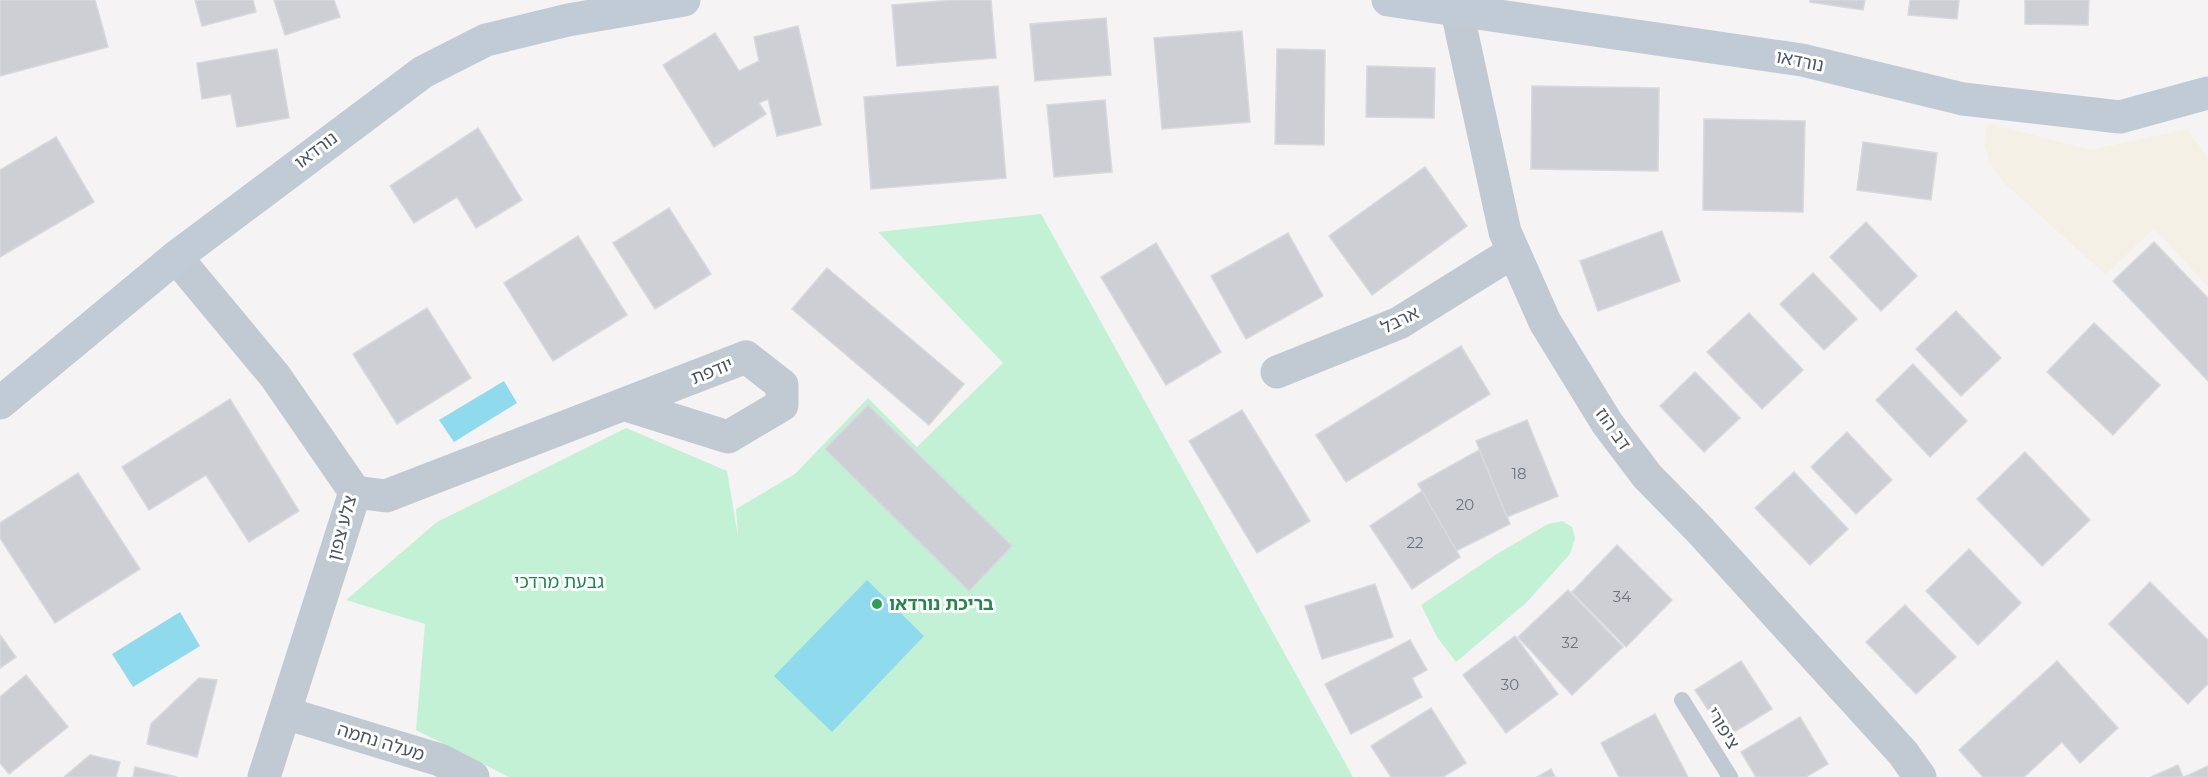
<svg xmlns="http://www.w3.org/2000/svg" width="2208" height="777" font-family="Montserrat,'Noto Sans Hebrew',sans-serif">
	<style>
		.green { fill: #c3f1d5 }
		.sand { fill: #f5f0e5 }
		.water { fill: #90daee }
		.building { fill: #cdcfd5; stroke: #d7d9de; stroke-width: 1.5 }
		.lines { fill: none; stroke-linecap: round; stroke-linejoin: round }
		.lane { stroke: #c1cad2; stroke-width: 16 }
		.street { stroke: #c1cad2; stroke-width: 33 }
		.secondary { stroke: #c1cbd6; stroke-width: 33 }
		.leisure-dot { fill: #2e9e5b; stroke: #fff; stroke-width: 2 }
		.labels { text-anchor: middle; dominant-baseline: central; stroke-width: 6; stroke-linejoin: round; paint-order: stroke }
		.number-label { font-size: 15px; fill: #6b747e }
		.street-label { font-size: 18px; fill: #4a5661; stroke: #fff }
		.park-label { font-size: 18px; fill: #17864f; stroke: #fff }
		.leisure-label { font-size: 18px; font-weight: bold; fill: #27864d; stroke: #fff; text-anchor: start }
	</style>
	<rect width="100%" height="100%" fill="#f5f3f3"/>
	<g class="green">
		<path d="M1041,214L1353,777H509L416,730L425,624L346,600L437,522L626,428L727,471L738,536L736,509L795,474L868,398L917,447L1003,363L878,232Z"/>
		<path d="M1562,521L1572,527L1575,538L1570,554L1526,603L1456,662L1437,637L1421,605L1497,554L1548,524Z"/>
	</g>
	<path class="sand" d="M1986,123L2091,150L2187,129L2208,158V287L2154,228L2106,275L2003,182L1989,162L1984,143Z"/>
	<g class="water">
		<path d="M504,381L517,403L454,442L439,420Z"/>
		<path d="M867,580L924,636L832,732L774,676Z"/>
		<path d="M180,612L200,646L133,687L112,654Z"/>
	</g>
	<g class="building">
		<path d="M0,0H95L108,47L0,76Z"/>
		<path d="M195,0H253L256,12L202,26Z"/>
		<path d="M274,0H334L340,17L285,35Z"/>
		<path d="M954,0H991L996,58L897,66L892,5Z"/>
		<path d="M1810,0H1865L1863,10L1810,2Z"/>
		<path d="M1910,0H1959L1957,19L1908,15Z"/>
		<path d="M2025,0H2089L2088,25L2025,24Z"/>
		<path d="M1106,18L1111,75L1035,81L1030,24Z"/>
		<path d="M798,26L821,125L777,136L768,99L759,103L766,114L714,147L663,65L715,33L739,71L759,61L754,37Z"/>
		<path d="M1242,31L1250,122L1162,129L1154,38Z"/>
		<path d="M277,49L289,118L237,127L231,94L202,99L197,63Z"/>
		<path d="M1277,49L1325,50L1324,145L1275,144Z"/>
		<path d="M1367,66L1435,68L1434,118L1366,117Z"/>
		<path d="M998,86L1006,178L871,189L864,97Z"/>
		<path d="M1532,86L1659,88L1658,171L1531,169Z"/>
		<path d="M1105,100L1112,172L1054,177L1047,105Z"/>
		<path d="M1704,119L1805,121L1803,212L1703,210Z"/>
		<path d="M478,128L522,200L476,228L457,197L414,223L390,186Z"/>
		<path d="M56,137L94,202L0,257V170Z"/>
		<path d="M1863,142L1937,153L1931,200L1857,190Z"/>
		<path d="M1425,167L1467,226L1372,295L1329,236Z"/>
		<path d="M669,208L711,274L655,309L613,243Z"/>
		<path d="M1866,222L1917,276L1881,311L1830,257Z"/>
		<path d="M1662,231L1680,281L1598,311L1580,261Z"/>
		<path d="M1288,233L1323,296L1246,339L1211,276Z"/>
		<path d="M578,236L627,315L553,361L504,283Z"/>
		<path d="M2154,242L2208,298V381L2113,281Z"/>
		<path d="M1156,243L1221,352L1166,385L1101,277Z"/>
		<path d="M827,268L964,384L929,425L792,309Z"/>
		<path d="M1813,273L1857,319L1824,350L1780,304Z"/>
		<path d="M427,308L471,378L397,424L353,354Z"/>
		<path d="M1956,311L2001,358L1961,396L1916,349Z"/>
		<path d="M1749,313L1803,370L1762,409L1707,352Z"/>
		<path d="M2094,323L2160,385L2113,435L2047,372Z"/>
		<path d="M1461,346L1490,394L1346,482L1316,435Z"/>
		<path d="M1913,364L1967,421L1930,457L1876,400Z"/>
		<path d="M1695,372L1740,418L1704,452L1660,406Z"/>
		<path d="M230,399L299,511L249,542L206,475L149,510L122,467Z"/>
		<path d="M868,405L1012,546L969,591L825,449Z"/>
		<path d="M1242,410L1310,521L1257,553L1189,441Z"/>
		<path d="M1527,420L1558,496L1507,517L1476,441Z"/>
		<path d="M1847,432L1892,480L1856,514L1811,467Z"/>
		<path d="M1479,450L1510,524L1456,551L1418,484Z"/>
		<path d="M2025,452L2090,520L2042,566L1977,499Z"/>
		<path d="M1794,472L1848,529L1810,565L1755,508Z"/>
		<path d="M78,473L140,569L55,623L0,538V523Z"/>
		<path d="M1422,491L1460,557L1412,589L1370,526Z"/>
		<path d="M1617,545L1672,600L1626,647L1572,592Z"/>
		<path d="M1969,549L2021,603L1978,645L1926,591Z"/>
		<path d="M2150,582L2208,640V684L2188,704L2109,624Z"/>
		<path d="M1375,584L1393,637L1322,659L1305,606Z"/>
		<path d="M1568,590L1623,647L1572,695L1518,637Z"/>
		<path d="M1905,605L1956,657L1916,694L1866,642Z"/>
		<path d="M0,635L16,657L0,668Z"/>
		<path d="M1515,636L1558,694L1506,733L1463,675Z"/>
		<path d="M1410,640L1427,670L1412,678L1422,697L1351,734L1325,684Z"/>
		<path d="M1741,661L1772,709L1726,737L1695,690Z"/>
		<path d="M2057,661L2118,728L2080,763L2062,742L2024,777H1983L1959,750Z"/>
		<path d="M26,675L68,727L9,774L0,763V697Z"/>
		<path d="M199,678L217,680L197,757L147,744L151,724Z"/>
		<path d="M1431,708L1466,763L1443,777H1391L1371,746Z"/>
		<path d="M1655,714L1688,777H1619L1601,743Z"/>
		<path d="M1800,717L1828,764L1806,777H1756L1741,752Z"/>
		<path d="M90,755L120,762L116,777H64Z"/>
		<path d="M2178,765L2183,777H2151Z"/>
		<path d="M2208,766V777H2184Z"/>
		<path d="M135,767L177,777H133Z"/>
		<path d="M1551,769L1555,777H1537Z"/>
	</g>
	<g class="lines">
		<path class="lane" d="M1682,700L1730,777"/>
		<g class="street">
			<path d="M1450,0L1457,11L1505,232L1545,322L1607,423L1647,476L1699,529L1903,753L1920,777"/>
			<path d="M176,257L275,376L355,492L264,777"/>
			<path d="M1277,372L1399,323L1513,252"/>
			<path d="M355,492L386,496L746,357L782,385V405L728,437L626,405"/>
			<path d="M285,713L440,760L473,777"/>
		</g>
		<g class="secondary">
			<path d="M1388,0L1802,60L1963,99L2120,117L2208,93"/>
			<path d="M0,403L176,257L423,72L486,40L568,20L684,0"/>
		</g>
	</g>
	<circle class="leisure-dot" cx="877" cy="604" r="6"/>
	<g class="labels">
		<g class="number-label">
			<text x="1519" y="473">18</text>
			<text x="1465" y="504">20</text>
			<text x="1415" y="542">22</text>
			<text x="1622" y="596">34</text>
			<text x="1570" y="642">32</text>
			<text x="1510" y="684">30</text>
		</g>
		<g class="street-label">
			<text transform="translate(1800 61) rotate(11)">נורדאו</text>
			<text transform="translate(316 150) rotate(-37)">נורדאו</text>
			<text transform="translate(1400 320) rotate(-26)">ארבל</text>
			<text transform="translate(712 371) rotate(-22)">יודפת</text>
			<text transform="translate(1613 429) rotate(55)">דב הוז</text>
			<text transform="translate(342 528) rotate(-75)">צלע צפון</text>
			<text transform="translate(1723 728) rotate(58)">ציפורי</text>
			<text transform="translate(381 742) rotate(17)">מעלה נחמה</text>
		</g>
		<g class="park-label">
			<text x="559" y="582">גבעת מרדכי</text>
		</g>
		<g class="leisure-label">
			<text x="889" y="604">בריכת נורדאו</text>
		</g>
	</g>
</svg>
